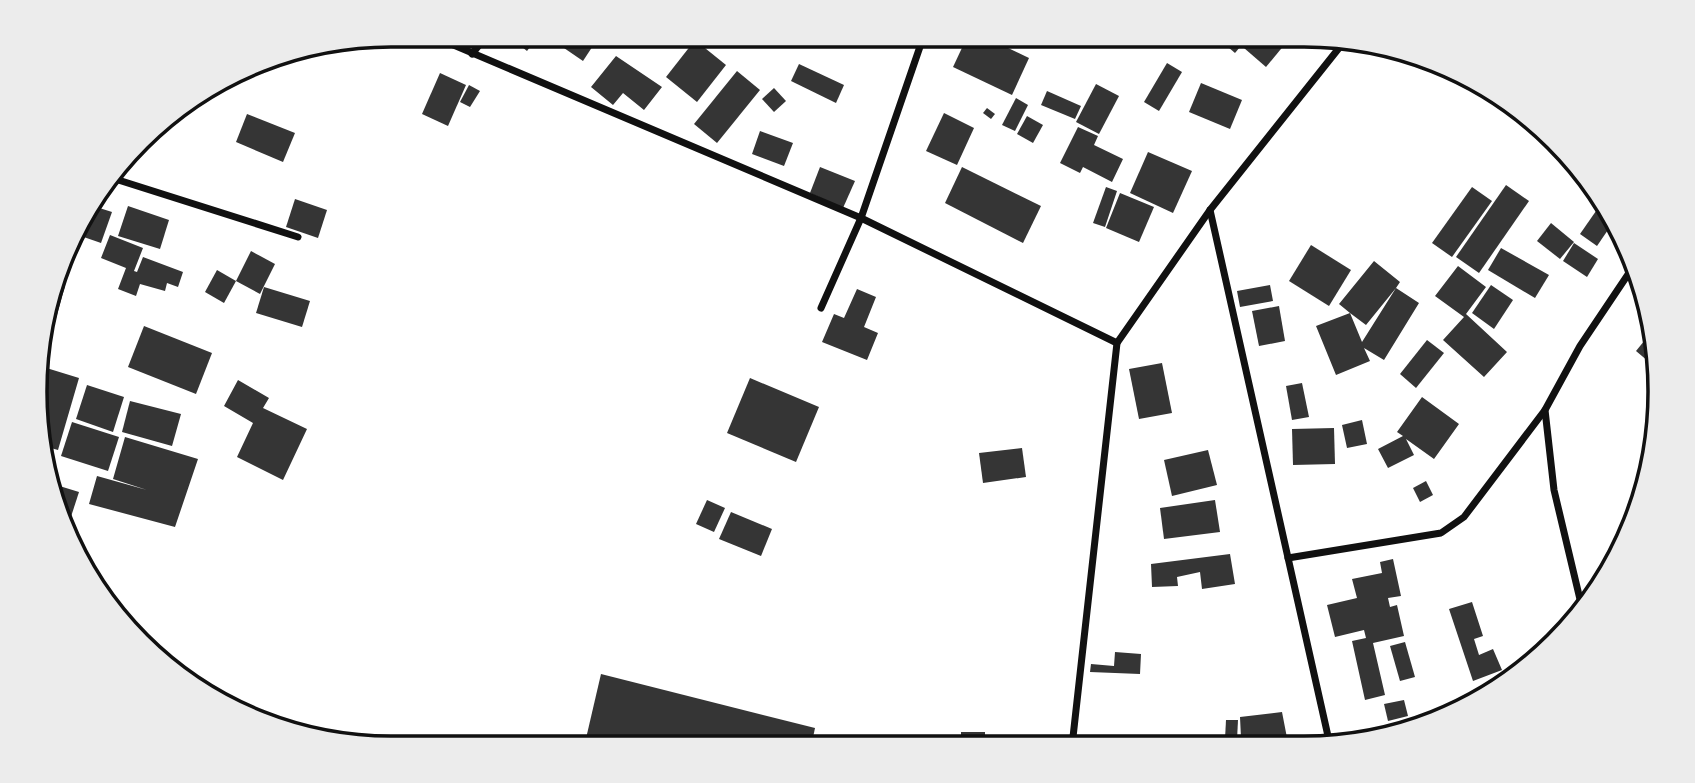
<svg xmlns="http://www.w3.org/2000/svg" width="1695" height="783" font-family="Barlow,sans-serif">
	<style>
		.building { fill: #353535 }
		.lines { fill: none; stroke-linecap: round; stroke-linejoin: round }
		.minor { stroke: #111; stroke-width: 7 }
		.rim { fill: none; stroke: #111; stroke-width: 3.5 }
	</style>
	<rect width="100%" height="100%" fill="#fff"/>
	<g class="building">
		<path d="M507,35H539L527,51Z"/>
		<path d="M573,35H600L583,61L564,48Z"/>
		<path d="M968,35H981L1029,58L1012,95L953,67Z"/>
		<path d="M1014,35H1037L1033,44Z"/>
		<path d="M1214,35H1250L1235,53Z"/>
		<path d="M1255,35H1286L1290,38L1266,67L1244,48Z"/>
		<path d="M695,40L726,65L697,102L666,77Z"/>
		<path d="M616,56L662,87L644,110L623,93L613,105L591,87Z"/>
		<path d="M1167,63L1182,72L1159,111L1144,102Z"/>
		<path d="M799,64L844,85L836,103L791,81Z"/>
		<path d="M737,71L760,90L717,143L694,124Z"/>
		<path d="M440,73L466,85L448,126L422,114Z"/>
		<path d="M1201,83L1242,100L1230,129L1189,112Z"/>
		<path d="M1096,84L1119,96L1099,134L1076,122Z"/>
		<path d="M469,85L480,91L470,107L460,102Z"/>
		<path d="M774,88L786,101L774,112L762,99Z"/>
		<path d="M1047,91L1081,106L1075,119L1041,105Z"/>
		<path d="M1016,98L1028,105L1015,131L1002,125Z"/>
		<path d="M987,108L995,114L991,119L983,113Z"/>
		<path d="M944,113L974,128L957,165L926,151Z"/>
		<path d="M247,114L295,133L283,162L236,142Z"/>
		<path d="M1027,116L1043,125L1033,143L1017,134Z"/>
		<path d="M1078,127L1098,136L1094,145L1123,159L1112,182L1083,167L1080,173L1060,163Z"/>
		<path d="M760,131L793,143L784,166L752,154Z"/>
		<path d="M1148,152L1192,171L1173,213L1130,193Z"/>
		<path d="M820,167L855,181L843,208L810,193Z"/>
		<path d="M962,167L1041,206L1023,243L945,203Z"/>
		<path d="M1506,185L1529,201L1479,273L1456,257Z"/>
		<path d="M1106,187L1117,191L1105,227L1093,223Z"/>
		<path d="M1472,187L1492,201L1452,257L1432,243Z"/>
		<path d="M1120,193L1154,207L1139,242L1106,228Z"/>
		<path d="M295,199L327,210L318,238L286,227Z"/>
		<path d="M90,205L112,212L101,243L75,234Z"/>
		<path d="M128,206L169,220L160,249L118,236Z"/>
		<path d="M1596,211L1612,224L1597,246L1580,234Z"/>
		<path d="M1551,223L1574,242L1560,259L1537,241Z"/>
		<path d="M110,235L143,248L134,271L137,272L143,257L183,272L178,287L167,283L165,291L140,284L136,296L118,289L126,268L101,258Z"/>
		<path d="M1574,243L1598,259L1587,277L1563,261Z"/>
		<path d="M1311,245L1351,270L1329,306L1289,281Z"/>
		<path d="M1501,248L1549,275L1535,298L1488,270Z"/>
		<path d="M251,251L275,264L260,294L236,281Z"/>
		<path d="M1374,261L1400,282L1396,288L1366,325L1350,313L1362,342L1396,288L1419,303L1384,360L1364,348L1370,361L1336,375L1316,326L1350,313L1339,304Z"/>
		<path d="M1458,266L1486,287L1466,314L1507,352L1484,377L1443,340L1464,317L1435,296Z"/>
		<path d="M217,270L236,281L224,303L205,292Z"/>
		<path d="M56,283L65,286L55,322L43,319Z"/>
		<path d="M1270,285L1273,301L1240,307L1237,291Z"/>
		<path d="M1491,285L1513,300L1494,329L1472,313Z"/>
		<path d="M264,287L310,301L302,327L256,313Z"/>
		<path d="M857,289L876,297L864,327L878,333L867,360L822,342L834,314L844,318Z"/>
		<path d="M1279,306L1285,341L1259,346L1252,311Z"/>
		<path d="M144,326L212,353L196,394L128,367Z"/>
		<path d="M1649,335L1655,367L1636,351Z"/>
		<path d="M1427,340L1444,353L1416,388L1400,374Z"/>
		<path d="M1162,363L1172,413L1139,419L1129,369Z"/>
		<path d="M40,366L79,378L58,450L40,445L38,438Z"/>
		<path d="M750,378L819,407L796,462L727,433Z"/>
		<path d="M238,380L269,398L263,408L307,429L283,480L237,457L253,423L224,406Z"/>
		<path d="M1302,383L1309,417L1292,420L1286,386Z"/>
		<path d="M87,385L124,397L113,432L76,419Z"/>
		<path d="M1422,397L1459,424L1434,459L1406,439L1414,455L1388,468L1378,449L1403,436L1397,432Z"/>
		<path d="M130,401L181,414L172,446L122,432Z"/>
		<path d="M1362,420L1367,444L1347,448L1342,425Z"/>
		<path d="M72,422L119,437L108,471L61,456Z"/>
		<path d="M1334,428L1335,464L1293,465L1292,429Z"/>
		<path d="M125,437L198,459L175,527L89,504L97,476L147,490L113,479Z"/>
		<path d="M1022,448L1026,477L983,483L979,453Z"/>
		<path d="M1208,450L1217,485L1172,496L1164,460Z"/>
		<path d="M1426,481L1433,495L1420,502L1413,488Z"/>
		<path d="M53,484L79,492L68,526Z"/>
		<path d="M707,500L725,508L714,532L696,524Z"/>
		<path d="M1215,500L1220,532L1164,539L1160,508Z"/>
		<path d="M731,512L772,529L761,556L719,539Z"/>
		<path d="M1230,554L1235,584L1202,589L1200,572L1177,577L1178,586L1152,587L1151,564Z"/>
		<path d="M1393,559L1401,596L1388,598L1390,607L1397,605L1404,636L1373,643L1385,695L1365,700L1352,641L1366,638L1364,630L1335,637L1327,605L1357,598L1352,579L1382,573L1380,562Z"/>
		<path d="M1472,602L1483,636L1474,639L1479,655L1493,649L1502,670L1473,681L1449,609Z"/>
		<path d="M1405,642L1415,677L1400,681L1390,646Z"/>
		<path d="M1115,652L1141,654L1140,674L1090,672L1091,664L1114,666Z"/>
		<path d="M601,674L815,728L811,747H584Z"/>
		<path d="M1404,700L1408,716L1388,721L1384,704Z"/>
		<path d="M1282,712L1288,743L1270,745L1268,736L1241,738L1240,717Z"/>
		<path d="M1226,720H1238L1237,740L1225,739Z"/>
		<rect x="961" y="732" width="24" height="14"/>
	</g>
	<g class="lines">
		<g class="minor">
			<path d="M430,35L861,218L1117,343"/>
			<path d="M472,54L487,35"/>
			<path d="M1487,93L1562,149"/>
			<path d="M112,178L298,237"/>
			<path d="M1210,210L1330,745"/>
			<path d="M821,308L861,218L924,35"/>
			<path d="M1288,558L1441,533L1464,517L1545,410"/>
			<path d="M1583,612L1554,490L1545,410L1580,346L1635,264"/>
			<path d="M1072,746L1117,343L1210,210L1343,43"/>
		</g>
	</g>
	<path d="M0 0H1695V783H0ZM391 47H1304A344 344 0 0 1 1648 391V392A344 344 0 0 1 1304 736H391A344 344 0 0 1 47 392V391A344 344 0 0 1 391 47Z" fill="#ececec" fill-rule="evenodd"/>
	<path class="rim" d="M391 47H1304A344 344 0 0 1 1648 391V392A344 344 0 0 1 1304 736H391A344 344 0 0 1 47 392V391A344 344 0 0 1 391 47Z"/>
</svg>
